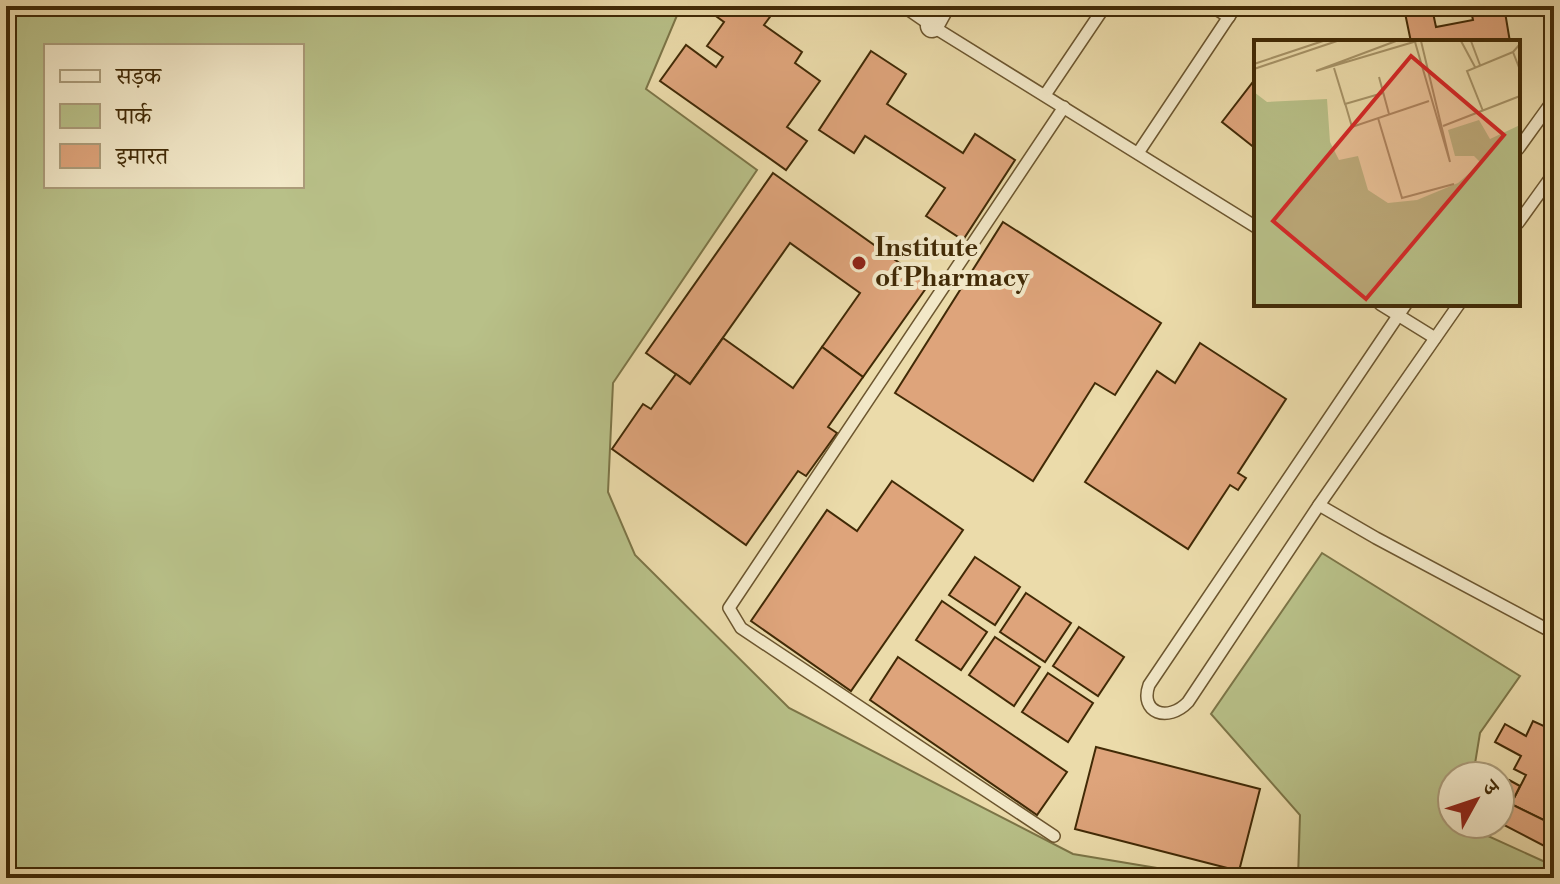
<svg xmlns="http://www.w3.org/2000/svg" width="1560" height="884" font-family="'Libre Bodoni','Noto Serif Devanagari',serif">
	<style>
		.green { fill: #b8c088; stroke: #7c7547; stroke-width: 2; fill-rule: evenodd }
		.building { fill: #dea47b; stroke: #412a06; stroke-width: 2 }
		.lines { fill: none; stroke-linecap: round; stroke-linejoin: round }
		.lane-casing { stroke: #6c562f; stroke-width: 14 }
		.street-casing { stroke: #6c562f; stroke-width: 25 }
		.lane { stroke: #f2e8c8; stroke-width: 11 }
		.street { stroke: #f2e8c8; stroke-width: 22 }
		.poi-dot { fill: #8f2418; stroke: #f2e8c8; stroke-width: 3 }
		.labels { text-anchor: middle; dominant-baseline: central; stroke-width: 8; stroke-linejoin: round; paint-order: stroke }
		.poi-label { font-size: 26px; font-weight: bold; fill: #412a06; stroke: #f2e8c8; text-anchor: start }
		.inset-road { fill: none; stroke: #a79468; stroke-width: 2 }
		.view { fill: #d62828; fill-opacity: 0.15; stroke: #d62828; stroke-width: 4 }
		.inset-edge { fill: none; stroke: #412a06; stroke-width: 4 }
	</style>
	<rect width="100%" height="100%" fill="#ebdbaa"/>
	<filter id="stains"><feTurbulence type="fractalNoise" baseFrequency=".0025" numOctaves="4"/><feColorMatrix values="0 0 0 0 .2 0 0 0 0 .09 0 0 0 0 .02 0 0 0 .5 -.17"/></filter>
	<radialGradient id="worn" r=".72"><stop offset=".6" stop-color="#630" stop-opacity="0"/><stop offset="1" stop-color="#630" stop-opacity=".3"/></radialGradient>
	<g class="green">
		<path d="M6,6H681L646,89L757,170L613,383L608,492L635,555L789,708L1073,854L1217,878H6ZM46,46H302V186H46Z"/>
		<path d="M1322,553L1520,676L1480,733L1473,776H1452V824H1466V826L1554,866V878H1298L1300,815L1211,714Z"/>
	</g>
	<g class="building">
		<path d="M702,6H778L764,25L802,52L795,63L820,81L787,127L807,141L786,170L660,81L686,45L716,67L723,57L707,46L724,22Z"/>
		<path d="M1470,6H1504L1510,42H1411L1405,13L1432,8L1436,27L1473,20Z"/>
		<path d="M871,51L906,74L887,104L963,153L975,134L1015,160L963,240L926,216L945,188L865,136L854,153L819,130Z"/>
		<path d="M1256,78V149L1222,122Z"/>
		<path d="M773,173L929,284L863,377L822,347L860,293L790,243L690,384L646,353Z"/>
		<path d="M1003,222L1161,323L1115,395L1095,383L1033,481L895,393Z"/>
		<path d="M723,338L793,388L822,347L863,377L828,427L837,433L806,476L798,471L746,545L612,449L643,404L651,409L676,374L690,384Z"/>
		<path d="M1200,343L1286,399L1238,473L1246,478L1238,490L1230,485L1188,549L1085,482L1157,371L1175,383Z"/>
		<path d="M892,481L963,530L851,691L751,621L827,510L857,531Z"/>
		<path d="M975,557L1020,587L995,625L949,595Z"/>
		<path d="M1026,593L1071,623L1045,662L1000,632Z"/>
		<path d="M942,601L987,632L961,670L916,640Z"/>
		<path d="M1079,627L1124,657L1098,696L1053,666Z"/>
		<path d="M995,637L1040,667L1014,706L969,675Z"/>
		<path d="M898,657L1067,772L1037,815L870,700Z"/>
		<path d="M1048,673L1093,703L1068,742L1022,712Z"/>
		<path d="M1554,716V825L1511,804L1526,775L1514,769L1521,756L1495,742L1505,724L1526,736L1533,721L1548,728Z"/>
		<path d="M1096,747L1260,789L1239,871L1075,829Z"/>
		<path d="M1509,780L1520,786L1511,804L1554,825V851L1500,823V797Z"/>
	</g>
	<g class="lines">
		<defs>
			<g id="lane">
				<path d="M903,6L932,26L1256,227"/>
				<path d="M1211,6L1229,17"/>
				<path d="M1045,95L1105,6"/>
				<path d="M1518,149L1554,99"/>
				<path d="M1138,153L1236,6"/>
				<path d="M1518,223L1554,173"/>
				<path d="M1380,304L1435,338"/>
				<path d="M1406,304L1149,685C1139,713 1168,723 1188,702L1319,505L1459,304"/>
				<path d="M1319,505L1376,538L1554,633"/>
				<path d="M1054,836L741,628L729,608L1064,107"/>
			</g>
			<path id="street" d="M932,26L943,6"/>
		</defs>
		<use href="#lane" class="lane-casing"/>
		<use href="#street" class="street-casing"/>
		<use href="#lane" class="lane"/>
		<use href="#street" class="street"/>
	</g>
	<circle class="poi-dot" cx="859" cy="263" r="8"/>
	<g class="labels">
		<g class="poi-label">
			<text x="875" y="248">Institute<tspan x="875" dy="30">of Pharmacy</tspan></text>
		</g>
	</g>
	<g transform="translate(1254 40)">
		<rect width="266" height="266" fill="#ebdbaa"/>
		<path d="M0,52L13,62L73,59L76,102L85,120L104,116L114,150L134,163L163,160L204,143L227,123L220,116H201L194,90L225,80L236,99L266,85V265H0Z" fill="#b8c088"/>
		<path class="inset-road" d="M142,1L62,31L163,1M207,1L221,27M217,1L226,25M161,2L196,122L167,1M266,4L259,12L266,30M0,24L69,1M80,28L91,64L129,53M0,29L83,1M125,37L135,74M91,63L98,87L175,61M229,71L213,31L259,12M124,78L148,158L200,144M189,86L266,56"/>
		<path class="view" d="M157,16L250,95L112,259L19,181Z"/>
		<rect width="266" height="266" class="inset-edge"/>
	</g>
	<rect width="1560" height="884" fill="none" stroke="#ebdbaa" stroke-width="32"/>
	<rect x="8" y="8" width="1544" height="868" fill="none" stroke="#412a06" stroke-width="4"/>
	<rect x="16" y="16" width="1528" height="852" fill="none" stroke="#412a06" stroke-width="2"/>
	<rect x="44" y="44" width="260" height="144" fill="#f2e8c8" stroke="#ab9c7a" stroke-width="2"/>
	<rect x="60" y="70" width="40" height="12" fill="#f2e8c8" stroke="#ab9c7a" stroke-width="2"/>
	<text x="116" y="84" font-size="24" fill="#412a06">सड़क</text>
	<rect x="60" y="104" width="40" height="24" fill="#b8c088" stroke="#ab9c7a" stroke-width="2"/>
	<text x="116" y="124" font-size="24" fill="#412a06">पार्क</text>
	<rect x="60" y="144" width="40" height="24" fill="#dea47b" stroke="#ab9c7a" stroke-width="2"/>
	<text x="116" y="164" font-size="24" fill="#412a06">इमारत</text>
	<g transform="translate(1476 800) rotate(50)"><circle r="38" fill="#f2e8c8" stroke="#ab9c7a" stroke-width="2"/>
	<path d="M0-6L14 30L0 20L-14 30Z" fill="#8f2418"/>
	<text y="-12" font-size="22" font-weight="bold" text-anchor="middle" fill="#412a06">उ</text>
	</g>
	<rect width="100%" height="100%" filter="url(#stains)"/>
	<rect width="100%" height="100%" fill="url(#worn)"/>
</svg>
